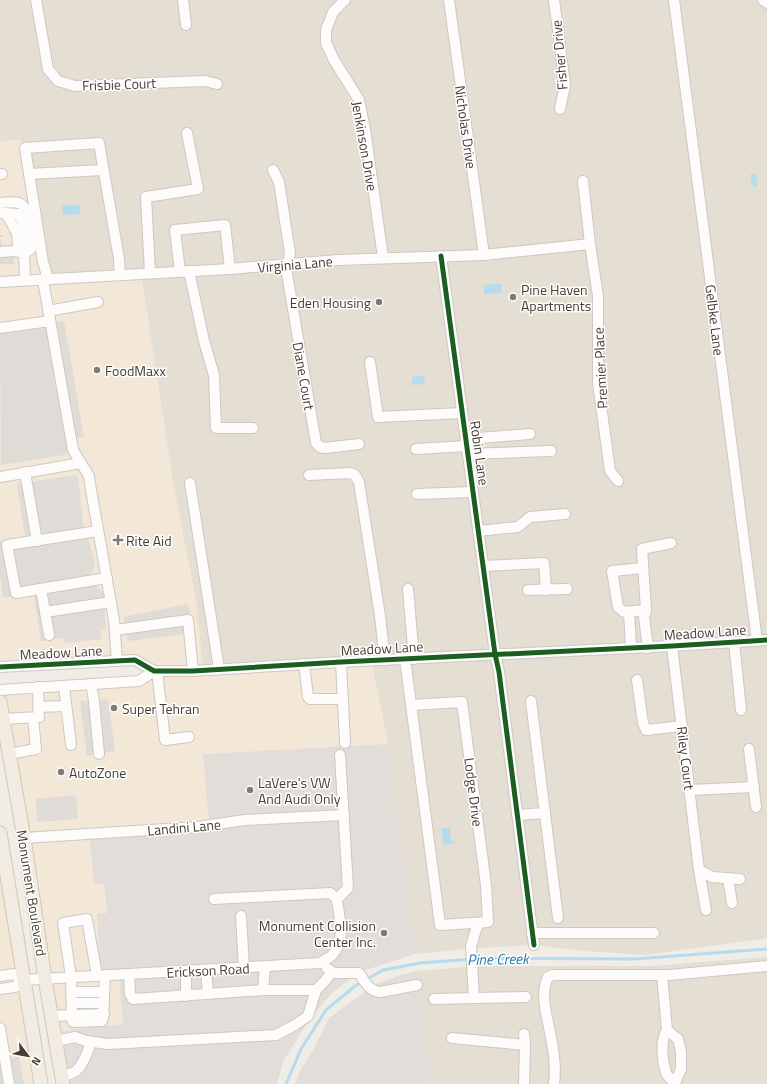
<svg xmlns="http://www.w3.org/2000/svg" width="767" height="1084" font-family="'Titillium Web',sans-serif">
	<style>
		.residential { fill: #e4ded3 }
		.commercial { fill: #f3e7d8 }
		.industrial { fill: #e2ddd8 }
		.parking { fill: #dfdbd6 }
		.water { fill: #b5dbef }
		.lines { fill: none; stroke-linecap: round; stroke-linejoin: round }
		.stream { stroke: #b5dbef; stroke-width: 3 }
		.minor-casing { stroke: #ccc8c3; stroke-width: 12 }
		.major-casing { stroke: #d2c7b3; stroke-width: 15 }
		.path { stroke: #d0cdc9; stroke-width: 1.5; stroke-dasharray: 2 2; stroke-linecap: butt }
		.minor { stroke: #fdfcfb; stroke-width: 10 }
		.major { stroke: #f1ebe2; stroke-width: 13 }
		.cycleway-casing { stroke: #fff; stroke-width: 8 }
		.cycleway { stroke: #1b5e20; stroke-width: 5 }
		.poi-dot { fill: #817a72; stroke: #fff; stroke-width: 1.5 }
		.labels { text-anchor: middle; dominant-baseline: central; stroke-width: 3; stroke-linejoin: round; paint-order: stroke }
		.street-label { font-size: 14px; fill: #453d33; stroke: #fff }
		.poi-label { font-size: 14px; fill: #453d33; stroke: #fff; text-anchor: start }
		.water-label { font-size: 15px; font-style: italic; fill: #277bac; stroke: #fff }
	</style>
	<rect width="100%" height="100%" fill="#f0ece6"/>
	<g class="residential">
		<path d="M0,0H767V938L645,955L584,951L534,945L478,948L415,954L388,744L371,660L203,670L196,601L174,488L141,274L43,280L21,140L0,141Z"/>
		<path d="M767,957V1084H432L417,971L479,966H653Z"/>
	</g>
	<g class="commercial">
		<path d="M21,140L43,279L141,274L174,488L196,601L203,670L371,660L388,744L203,754L209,825L94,883L104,884L107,913L97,914L119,975L123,1025L54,1032L0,702V690L139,681L153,671L135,660L0,667V141Z"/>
		<path d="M0,833L41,1084H0Z"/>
	</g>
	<g class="industrial">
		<path d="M388,744L415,954L369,969L350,979L332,993L309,1020L283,1062L277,1084H63L54,1032L123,1024L119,975L100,976L97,914L107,913L104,884L94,883L89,834L209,825L203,754Z"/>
		<path d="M417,971L432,1084H295L300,1071L316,1045L329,1018L376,984L400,975Z"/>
	</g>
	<g class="parking">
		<path d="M0,238H1L2,246L14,257V264H0Z"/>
		<path d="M64,321L84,437L74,438L57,322Z"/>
		<path d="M46,328L70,454L1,465L0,334Z"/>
		<path d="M74,475L78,476L83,523L95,562L91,576L96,585L104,595L106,629H100L101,639L66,643L62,638L41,641L34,596L3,597L0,577V541L25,536L17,484Z"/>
		<path d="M188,604L190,614L184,625L186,634L128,641L123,617Z"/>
		<path d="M108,699L115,751L87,756L80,701Z"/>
		<path d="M76,795L78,819L37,822L36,799Z"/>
		<path d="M19,1056L24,1084H0V1064L11,1058Z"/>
	</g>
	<g class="water">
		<path d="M754,173L757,176V185L755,187C751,185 750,178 751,174Z"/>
		<path d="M79,205L80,214L63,215L62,206Z"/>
		<path d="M501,284L502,293L484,294V285Z"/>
		<path d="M424,376L425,384L412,385V377Z"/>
		<path d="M450,827L451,841H454V843L444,845L441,829Z"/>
	</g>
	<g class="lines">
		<path class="stream" d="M286,1084L301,1049L326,1010L355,986L383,970L420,963L487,958L634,959L767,949"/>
		<defs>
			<g id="minor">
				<path d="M36,0L48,69L58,81L75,86L205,81L217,84"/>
				<path d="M183,0L186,25"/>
				<path d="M345,0L333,12L326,30V43L334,60L359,100L365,129L383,258"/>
				<path d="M449,0L484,255"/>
				<path d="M554,0L565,85L560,109"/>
				<path d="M674,0L757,641"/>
				<path d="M763,0L767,3"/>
				<path d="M273,170L279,182L290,253L287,274L316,443L320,447L325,448L359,444"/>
				<path d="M0,174H2"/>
				<path d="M29,174L103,170"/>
				<path d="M583,181L590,244L598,296V383L610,471L618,481"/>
				<path d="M0,203C6,203 14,201 19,203C30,206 31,234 33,244L31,249L25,253L15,251L0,252"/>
				<path d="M0,213L19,214L23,223L25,280"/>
				<path d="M6,213L17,233L18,245"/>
				<path d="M441,256L495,654L499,672L534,945"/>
				<path d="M189,271L204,341L214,375L216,428H253"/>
				<path d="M180,272L175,230L225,225L230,269"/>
				<path d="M150,273L146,197L198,189L187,133"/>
				<path d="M48,279L43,262L25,148L99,143L119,259L120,275"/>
				<path d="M43,280L73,450L89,476L90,484L114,620L117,661"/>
				<path d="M0,282L230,269L339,260L484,255L590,244"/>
				<path d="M48,311L98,302"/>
				<path d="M0,328L50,321"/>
				<path d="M370,362L378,417L462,413"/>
				<path d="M466,439L530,434"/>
				<path d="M416,449L467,446"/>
				<path d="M468,454L551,451"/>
				<path d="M25,472L37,541"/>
				<path d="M309,475L350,473L355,475L359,482L380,616L385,660"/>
				<path d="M0,477L81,463"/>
				<path d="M190,483L219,669"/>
				<path d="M417,494L473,492"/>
				<path d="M98,531L7,545L16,593L107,578"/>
				<path d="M478,531L518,527L530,517L565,514"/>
				<path d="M483,566L544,563L546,590"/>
				<path d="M643,568L612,571L618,607L624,612L646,610"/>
				<path d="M41,589L49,635"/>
				<path d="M408,589L414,659"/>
				<path d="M528,590L567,589"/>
				<path d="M45,612L111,602"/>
				<path d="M629,612L631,648"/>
				<path d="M115,630L188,620L193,671"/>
				<path d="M734,642L741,710"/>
				<path d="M672,646L699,870L706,910"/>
				<path d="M648,648L644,617L646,610L642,549L671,543"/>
				<path d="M405,659L440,925L488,922L486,885L462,702L411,705"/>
				<path d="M341,662L345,743"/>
				<path d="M304,664L308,697L310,699H343"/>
				<path d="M0,667L135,660L154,671H193L341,662L672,646L767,640"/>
				<path d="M157,671L165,740L189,737"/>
				<path d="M637,680L643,723L646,730L682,726"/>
				<path d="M91,684L94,701L99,754"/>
				<path d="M64,686L71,745"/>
				<path d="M0,690L139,681L154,671"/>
				<path d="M531,701L558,918"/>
				<path d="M38,707L66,706"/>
				<path d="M3,719L39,717L38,687"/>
				<path d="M749,749L756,807"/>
				<path d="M9,754L36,749L33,718"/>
				<path d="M690,790L754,787"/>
				<path d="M517,815L545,813"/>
				<path d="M24,838L197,827L245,820L344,815"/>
				<path d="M699,870L712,877L740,879"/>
				<path d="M728,878L732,903"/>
				<path d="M214,899L330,893L337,899"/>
				<path d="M337,899L348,888L340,755"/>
				<path d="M241,916L244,968"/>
				<path d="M532,933H654"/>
				<path d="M327,968L333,973H359C365,982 369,991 380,992L417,985"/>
				<path d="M206,970L208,994"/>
				<path d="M186,971V996"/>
				<path d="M129,974L130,994L133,999L263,990H316L325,981L332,972"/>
				<path d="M662,975L667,1030C660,1041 662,1060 666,1073C668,1077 672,1080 675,1083L681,1069V1052L678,1039L667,1030"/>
				<path d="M0,976L14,974L23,980"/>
				<path d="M97,976L87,919L63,923L71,977L72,1020L73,1022L102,1021L103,1018L105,976"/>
				<path d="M23,980L320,963C324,960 330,958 333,954C346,939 339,917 337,899"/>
				<path d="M0,989L15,987L23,980"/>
				<path d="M263,990L265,966"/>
				<path d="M72,992H104"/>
				<path d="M474,998L471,946L478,923"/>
				<path d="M434,999L526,997"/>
				<path d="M72,1003H104"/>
				<path d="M51,1016L104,1014"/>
				<path d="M0,1028L9,1084"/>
				<path d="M524,1034L525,1045L524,1084"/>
				<path d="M452,1038L525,1045"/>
				<path d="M56,1041L75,1037L86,1041L108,1044L276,1035L295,1025L308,1016L316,990"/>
				<path d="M62,1076C66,1075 71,1074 74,1072C81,1069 90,1049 90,1042"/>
				<path d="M554,1084C556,1069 554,1052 551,1038C548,1018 539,996 548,977L553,975H669L767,966"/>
			</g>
			<g id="major">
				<path d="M0,702L24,838L45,979L63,1084"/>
				<path d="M0,833L41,1084"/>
			</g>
		</defs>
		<use href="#minor" class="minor-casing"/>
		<use href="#major" class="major-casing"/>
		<path class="path" d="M0,236H4"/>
		<use href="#minor" class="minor"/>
		<use href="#major" class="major"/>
		<defs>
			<g id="cycleway">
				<path d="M441,256L495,654L499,672L534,945"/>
				<path d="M0,667L135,660L154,671H193L341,662L672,646L767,640"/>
			</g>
		</defs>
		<use href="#cycleway" class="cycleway-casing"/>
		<use href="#cycleway" class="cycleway"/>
	</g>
	<g class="poi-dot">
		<circle cx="513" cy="297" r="4"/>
		<circle cx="379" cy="302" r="4"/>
		<circle cx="97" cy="370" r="4"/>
		<path d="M116 534h4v4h4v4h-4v4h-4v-4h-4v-4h4z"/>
		<circle cx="114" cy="708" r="4"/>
		<circle cx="61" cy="772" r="4"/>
		<circle cx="250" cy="790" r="4"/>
		<circle cx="384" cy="933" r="4"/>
	</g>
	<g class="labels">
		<g class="street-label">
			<text transform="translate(559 55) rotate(-95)">Fisher Drive</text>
			<text transform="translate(119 84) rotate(-2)">Frisbie Court</text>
			<text transform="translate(466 127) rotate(82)">Nicholas Drive</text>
			<text transform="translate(365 146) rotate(80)">Jenkinson Drive</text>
			<text transform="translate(295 264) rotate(-5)">Virginia Lane</text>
			<text transform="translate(715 320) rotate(83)">Gelbke Lane</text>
			<text transform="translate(600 368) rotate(-93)">Premier Place</text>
			<text transform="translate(304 376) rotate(80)">Diane Court</text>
			<text transform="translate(480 453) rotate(82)">Robin Lane</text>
			<text transform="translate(705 632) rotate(-4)">Meadow Lane</text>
			<text transform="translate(382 648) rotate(-3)">Meadow Lane</text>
			<text transform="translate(61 652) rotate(-3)">Meadow Lane</text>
			<text transform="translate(686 758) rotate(83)">Riley Court</text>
			<text transform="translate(474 792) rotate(83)">Lodge Drive</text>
			<text transform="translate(184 827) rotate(-5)">Landini Lane</text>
			<text transform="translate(32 893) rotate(81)">Monument Boulevard</text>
			<text transform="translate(208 970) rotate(-3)">Erickson Road</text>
		</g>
		<g class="poi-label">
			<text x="521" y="289">Pine Haven<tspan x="521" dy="16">Apartments</tspan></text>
			<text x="371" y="302" text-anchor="end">Eden Housing</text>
			<text x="105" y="370">FoodMaxx</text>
			<text x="126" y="540">Rite Aid</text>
			<text x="122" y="708">Super Tehran</text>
			<text x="69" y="772">AutoZone</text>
			<text x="258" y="782">LaVere's VW<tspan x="258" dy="16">And Audi Only</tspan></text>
			<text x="376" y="925" text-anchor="end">Monument Collision<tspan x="376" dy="16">Center Inc.</tspan></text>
		</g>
		<g class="water-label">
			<text transform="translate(498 959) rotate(-1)">Pine Creek</text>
		</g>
	</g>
	<g transform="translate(28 1056) rotate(122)" stroke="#ffffff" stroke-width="3" paint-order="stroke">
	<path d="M0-3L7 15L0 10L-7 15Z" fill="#453d33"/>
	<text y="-6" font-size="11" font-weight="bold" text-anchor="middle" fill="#453d33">N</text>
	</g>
</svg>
